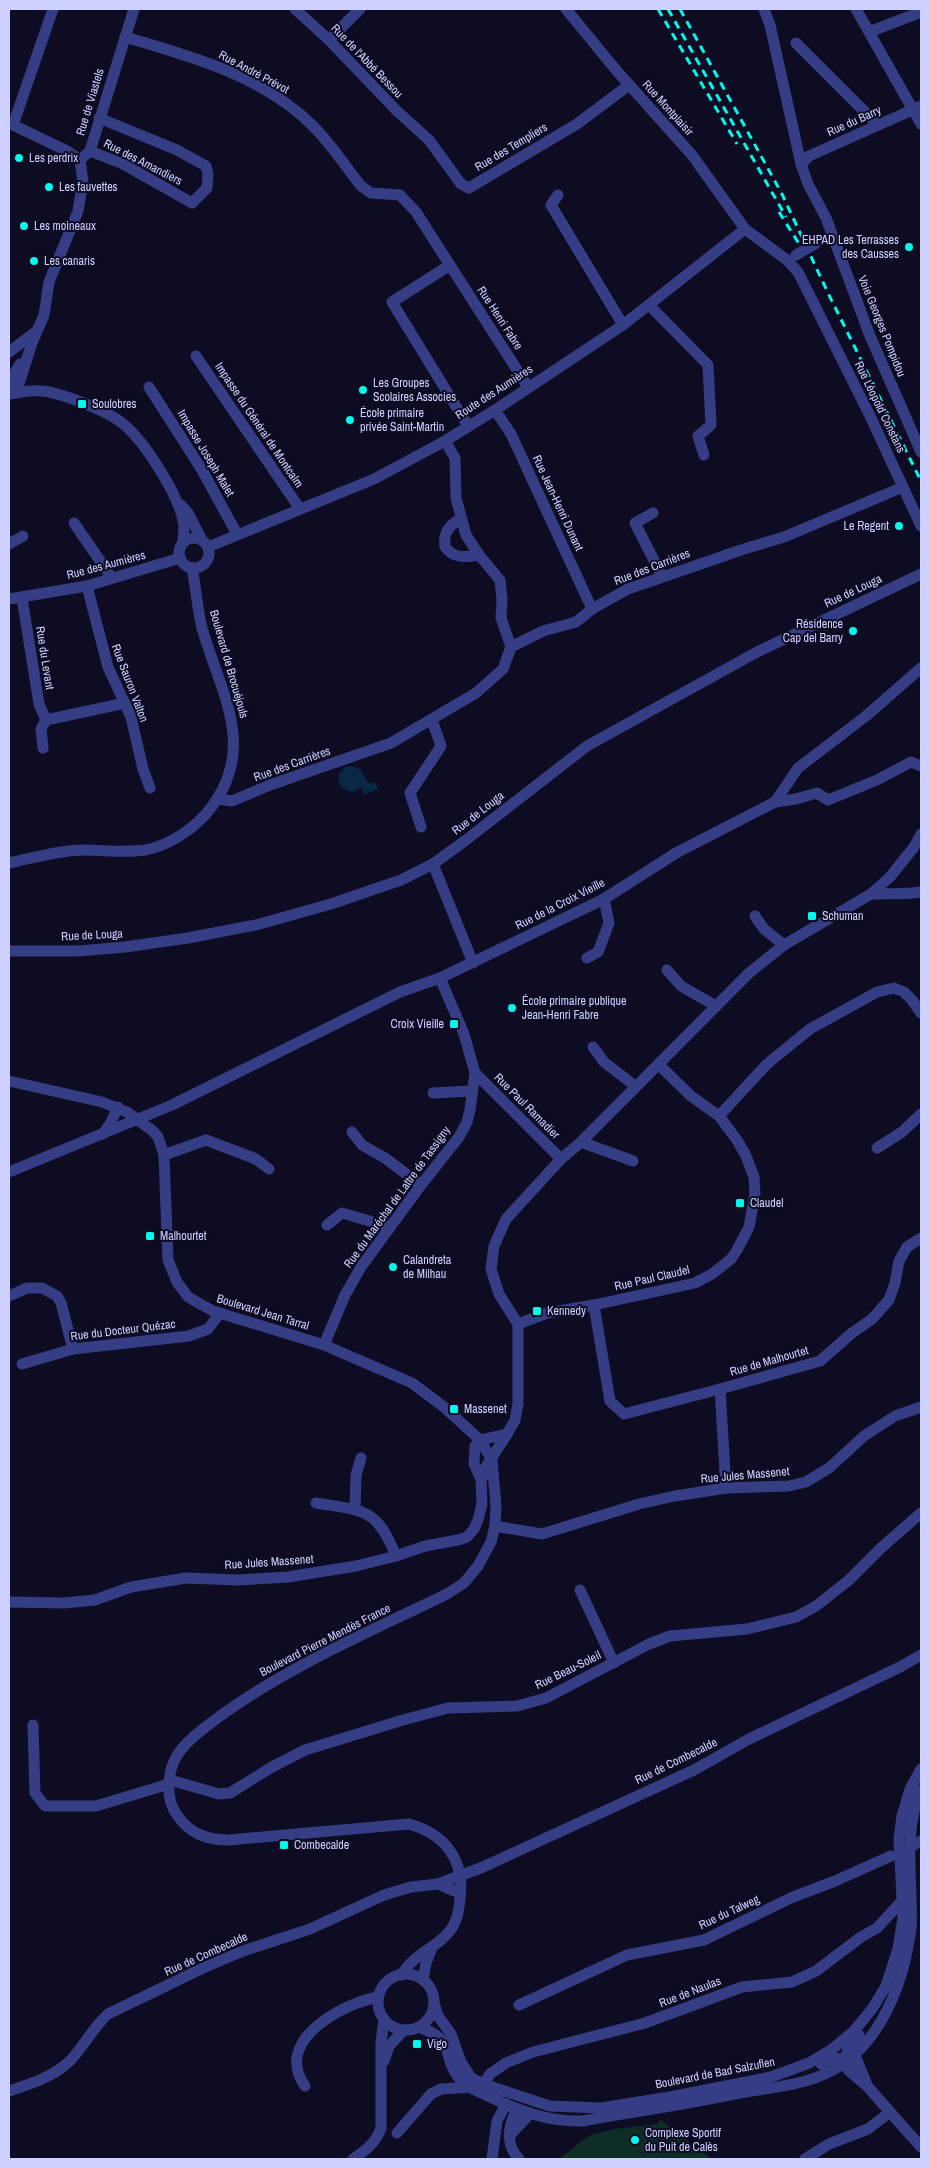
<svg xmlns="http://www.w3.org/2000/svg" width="930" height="2168" font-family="'Archivo Narrow',sans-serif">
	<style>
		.green { fill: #0f2d27 }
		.water { fill: #092845 }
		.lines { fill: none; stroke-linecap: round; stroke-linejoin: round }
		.minor { stroke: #353e84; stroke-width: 11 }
		.rail { stroke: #00f9ed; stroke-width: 3; stroke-dasharray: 8 6; stroke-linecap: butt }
		.minor-bridge { stroke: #353e84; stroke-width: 11 }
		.poi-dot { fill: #00f9ed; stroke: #0d0c23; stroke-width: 2 }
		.labels { text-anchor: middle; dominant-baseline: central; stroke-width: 4; stroke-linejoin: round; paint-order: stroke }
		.street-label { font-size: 12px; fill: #ced0ff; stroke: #0d0c23 }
		.poi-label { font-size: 12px; fill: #ced0ff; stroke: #0d0c23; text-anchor: start }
	</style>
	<rect width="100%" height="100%" fill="#0d0c23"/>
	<path class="green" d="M661,2120L711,2159H559L590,2135L615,2129L657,2124Z"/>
	<path class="water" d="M352,766L360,769L369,784L375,782L378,789L364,795L361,788L352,792C342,790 337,784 339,774L345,767Z"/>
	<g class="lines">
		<g class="minor">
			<path d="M295,9L329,40L397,111L429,140L461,184L469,188L577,124L629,85"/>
			<path d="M566,9L616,70L692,155L745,229L787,260L798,272L871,418L921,526"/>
			<path d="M764,9L770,25L801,164L808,184L826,218L870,336L921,452"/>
			<path d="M856,9L921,124"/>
			<path d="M869,32L921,12"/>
			<path d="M125,37C191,56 263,76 313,126C331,144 346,167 361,186L371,193L400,195L416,212L528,387"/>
			<path d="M329,40L360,9"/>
			<path d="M796,43L878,125"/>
			<path d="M9,123L67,151L80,160"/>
			<path d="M13,125L53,9"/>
			<path d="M90,151L123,164L192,203L207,188L208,174L206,166L177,150L99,118"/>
			<path d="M801,164L809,156L921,106"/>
			<path d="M558,195L551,205L623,325"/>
			<path d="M450,265L392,302L468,426"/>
			<path d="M649,305L708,365L711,425L698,436L704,455"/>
			<path d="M9,352L37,331"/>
			<path d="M196,356L300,509"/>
			<path d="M9,383L20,364"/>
			<path d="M149,387L202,470L237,534"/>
			<path d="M16,393L32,343L44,315L49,282L78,211L83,181L80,160L90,151L134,9"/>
			<path d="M10,394C20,392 31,390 41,391C60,392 107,411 122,423C144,440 182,499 184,527C184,532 183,537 183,542"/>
			<path d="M495,410L511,434L592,609"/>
			<path d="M445,441L455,458L456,498L466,535L479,555L500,580L502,599L501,618L511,647"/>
			<path d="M181,505L188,513L202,540"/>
			<path d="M653,513L635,523L662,576"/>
			<path d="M460,519C449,526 443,532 445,547C454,559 465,557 479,555"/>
			<path d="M74,523L112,578"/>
			<circle cx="194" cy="553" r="15"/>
			<path d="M9,544L23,536"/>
			<path d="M208,547L374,479L445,441L495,410L623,325L745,229"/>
			<path d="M87,586L108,667L131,717L143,769L150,788"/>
			<path d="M22,598L39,704L46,720"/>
			<path d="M9,599L87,586L180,558"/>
			<path d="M46,720L125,703"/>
			<path d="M43,748L41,729L46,720"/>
			<path d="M218,799L232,801L270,785L391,743L476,693L503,669L511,647L543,631L576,622L592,609L628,589L744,549L784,537L903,487"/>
			<path d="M775,802L796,799L817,793L828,800L877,780L911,762L921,766"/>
			<path d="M421,827L410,793L441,746L432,720"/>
			<path d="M9,863C33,858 59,850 84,850C104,850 124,853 145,850C168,846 190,831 206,814C260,750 221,695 202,628C197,608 196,587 192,568"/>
			<path d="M433,864L473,963"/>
			<path d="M871,894C888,893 904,895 921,892"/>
			<path d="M755,916L764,929L784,945"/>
			<path d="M9,951H78L125,947L188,938L256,925L331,904L401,880L433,864L466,840L587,746L757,652L921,574"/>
			<path d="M587,958L598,952L609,923L604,899"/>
			<path d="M667,970L681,986L716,1006"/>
			<path d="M593,1047L604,1062L635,1086"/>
			<path d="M475,1073L561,1159"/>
			<path d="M9,1081L102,1102L127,1112L153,1131L158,1137L164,1155L168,1260L177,1282L188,1297L213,1311L324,1345L412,1383L444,1407L480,1440L492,1460L496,1506L495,1526L491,1542L478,1566L464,1583L447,1594C371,1631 289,1666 220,1716C206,1727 188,1739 178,1754C167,1771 165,1799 177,1815C190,1834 207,1840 229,1840L409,1824C445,1834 465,1860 460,1898C459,1908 458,1919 452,1928C443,1942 426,1949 414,1960C409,1964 405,1970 401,1975"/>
			<path d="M433,1093L471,1091"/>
			<path d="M719,1116L767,1064L810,1029L877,992L894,988L904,992L912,1000L921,1013"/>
			<path d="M352,1132L362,1145L385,1158L421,1185"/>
			<path d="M103,1134L111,1122L118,1107"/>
			<path d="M581,1142L633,1161"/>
			<path d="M877,1148L902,1132L921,1114"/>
			<path d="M164,1155L206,1140L256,1159L269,1169"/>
			<path d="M9,1172L172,1105L400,992L440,978L604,899L676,853L775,802L798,768L866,716L921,668"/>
			<path d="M327,1225L342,1213L390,1227"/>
			<path d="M9,1296L27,1288H42L57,1296L61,1303L73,1349"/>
			<path d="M594,1305L610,1401L624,1414L720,1389"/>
			<path d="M518,1324L547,1313L594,1305L695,1283L712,1274L731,1259L737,1250L749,1227L755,1194L754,1177L746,1156L737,1140L719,1116L691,1096L659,1065"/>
			<path d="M324,1345L345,1295L361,1267L421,1185L459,1137L467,1122L470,1110L475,1073L464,1034L440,978"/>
			<path d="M22,1364L73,1349L189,1336L208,1329L220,1313"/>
			<path d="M507,1434L515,1420L518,1404V1324L499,1294L491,1269L494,1246L506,1219L561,1159L581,1142L749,973L784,945L871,894L890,877L914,847L921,834"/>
			<path d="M507,1434L486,1467L485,1474L481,1479L474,1464L475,1446L480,1440Z"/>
			<path d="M726,1488L720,1389L820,1361L852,1333L872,1319L889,1300L895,1283L899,1261L907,1247L921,1238"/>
			<path d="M316,1503C364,1511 377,1508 396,1556"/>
			<path d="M355,1510L356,1475L361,1458"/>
			<path d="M495,1526L542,1534L639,1504L675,1496L726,1488L789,1486L806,1482L829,1468L864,1436L895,1416L921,1407"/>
			<path d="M580,1590L614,1663"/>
			<path d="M9,1602L64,1603L95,1600L131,1587L186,1578L238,1580L288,1577L356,1566L396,1556L425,1546L458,1540L467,1537L474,1529L478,1520L482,1504L481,1479"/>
			<path d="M33,1725L35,1793L45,1806H96L169,1784"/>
			<path d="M170,1780L219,1794L230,1793L272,1767L305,1750L403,1720L448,1708L517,1706L546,1698L649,1644L670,1636L747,1629L796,1617L816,1606L849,1580L881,1548L921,1513"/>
			<path d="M912,1846L921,1841"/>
			<path d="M454,1891L438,1884L483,1867L694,1770L749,1739L900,1667L921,1655"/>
			<circle cx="406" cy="2002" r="28"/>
			<path d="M423,1980L426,1963L432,1948"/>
			<path d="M434,2003L438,2016L451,2034L461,2062L471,2078L483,2084L550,2106L601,2108L670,2097L771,2077L809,2063L831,2050L854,2031L872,2009L886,1986L898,1949L903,1918L899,1839L902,1816L910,1789L921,1769"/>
			<path d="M519,2005L627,1955L704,1940L793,1897L835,1881L891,1856"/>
			<path d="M419,2027C459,2042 439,2053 459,2078C466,2087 478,2091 488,2096C519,2111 548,2122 583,2121C634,2112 685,2104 735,2094C766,2088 803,2086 831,2071C881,2045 904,1982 911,1928C912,1918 911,1908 911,1898C910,1861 906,1825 921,1790"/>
			<path d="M859,2035C843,2051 847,2048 848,2070L867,2086L921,2147"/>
			<path d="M384,2061L389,2046L404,2030"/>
			<path d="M821,2064C838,2053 840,2061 857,2060L867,2085"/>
			<path d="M305,2086C273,2041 341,2004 378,1997"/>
			<path d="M480,2090L490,2074L506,2063L533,2052L645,2023L742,1987L792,1982L816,1971L861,1937L877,1928L901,1902"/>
			<path d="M9,2091C27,2085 50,2078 65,2065C80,2054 91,2029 108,2014L203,1968L243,1951L310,1929L384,1895L411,1887L438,1884"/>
			<path d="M517,2109C508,2127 505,2144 519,2159"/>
			<path d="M397,2133L431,2094L441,2089L471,2087"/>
			<path d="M509,2136L530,2114"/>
			<path d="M353,2159C365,2151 376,2143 381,2128V2043L384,2019"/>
			<path d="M492,2159L497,2121L506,2104"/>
			<path d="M805,2159L829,2144L868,2129L890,2112"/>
		</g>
		<g class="rail">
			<path d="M658,9L737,144"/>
			<path d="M668,9L786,217"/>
			<path d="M680,9L782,194L828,293L921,481"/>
			<path d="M779,212L803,250"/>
		</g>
		<path class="minor-bridge" d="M796,255L815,244"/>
	</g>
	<g class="poi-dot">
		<circle cx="19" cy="158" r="5"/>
		<circle cx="49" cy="187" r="5"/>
		<circle cx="24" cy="226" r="5"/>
		<circle cx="909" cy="247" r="5"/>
		<circle cx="34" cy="261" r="5"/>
		<circle cx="363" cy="390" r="5"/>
		<rect x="77" y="399" width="10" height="10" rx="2.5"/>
		<circle cx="350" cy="420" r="5"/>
		<circle cx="899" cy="526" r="5"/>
		<circle cx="853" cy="631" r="5"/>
		<rect x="807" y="911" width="10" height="10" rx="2.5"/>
		<circle cx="512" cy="1008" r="5"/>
		<rect x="449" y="1019" width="10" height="10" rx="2.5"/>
		<rect x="735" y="1198" width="10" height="10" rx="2.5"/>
		<rect x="145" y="1231" width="10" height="10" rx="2.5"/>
		<circle cx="393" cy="1267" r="5"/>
		<rect x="532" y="1306" width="10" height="10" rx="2.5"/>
		<rect x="449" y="1404" width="10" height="10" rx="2.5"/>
		<rect x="279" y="1840" width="10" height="10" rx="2.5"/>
		<rect x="412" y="2039" width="10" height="10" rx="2.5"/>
		<circle cx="635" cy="2140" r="5"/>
	</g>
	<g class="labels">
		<g class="street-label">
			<text transform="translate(367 61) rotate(46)">Rue de l'Abbé Bessou</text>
			<text transform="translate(254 72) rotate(28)">Rue André Prévot</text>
			<text transform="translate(90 102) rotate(-73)">Rue de Viastels</text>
			<text transform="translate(668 108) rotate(48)">Rue Montplaisir</text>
			<text transform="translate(854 121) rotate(-24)">Rue du Barry</text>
			<text transform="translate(511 147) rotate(-31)">Rue des Templiers</text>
			<text transform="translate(143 162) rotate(27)">Rue des Amandiers</text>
			<text transform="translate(500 318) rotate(57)">Rue Henri Fabre</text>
			<text transform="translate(882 326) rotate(68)">Voie Georges Pompidou</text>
			<text transform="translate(494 392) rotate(-33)">Route des Aumières</text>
			<text transform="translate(880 407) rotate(64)">Rue Léopold Constans</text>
			<text transform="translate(259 425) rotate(56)">Impasse du Général de Montcalm</text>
			<text transform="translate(206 453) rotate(59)">Impasse Joseph Malet</text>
			<text transform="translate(558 503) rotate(65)">Rue Jean-Henri Dunant</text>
			<text transform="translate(106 565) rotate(-15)">Rue des Aumières</text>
			<text transform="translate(652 567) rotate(-21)">Rue des Carrières</text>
			<text transform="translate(853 591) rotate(-25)">Rue de Louga</text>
			<text transform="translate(45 658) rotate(81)">Rue du Levant</text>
			<text transform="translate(229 664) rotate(74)">Boulevard de Brocuéjouls</text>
			<text transform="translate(130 683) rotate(69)">Rue Sauron Valton</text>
			<text transform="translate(292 764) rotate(-20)">Rue des Carrières</text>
			<text transform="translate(478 813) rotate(-38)">Rue de Louga</text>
			<text transform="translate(560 904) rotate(-27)">Rue de la Croix Vieille</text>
			<text transform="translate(92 935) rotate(-3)">Rue de Louga</text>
			<text transform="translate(527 1106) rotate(45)">Rue Paul Ramadier</text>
			<text transform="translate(397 1197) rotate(-54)">Rue du Maréchal de Lattre de Tassigny</text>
			<text transform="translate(652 1278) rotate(-13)">Rue Paul Claudel</text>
			<text transform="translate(263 1312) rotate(17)">Boulevard Jean Tarral</text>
			<text transform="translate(123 1330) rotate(-7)">Rue du Docteur Quézac</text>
			<text transform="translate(769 1361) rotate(-16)">Rue de Malhourtet</text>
			<text transform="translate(745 1475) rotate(-5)">Rue Jules Massenet</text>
			<text transform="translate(269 1562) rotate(-4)">Rue Jules Massenet</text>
			<text transform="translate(325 1640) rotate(-27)">Boulevard Pierre Mendès France</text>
			<text transform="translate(568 1670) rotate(-26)">Rue Beau-Soleil</text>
			<text transform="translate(676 1761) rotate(-26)">Rue de Combecalde</text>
			<text transform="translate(729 1912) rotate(-25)">Rue du Talweg</text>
			<text transform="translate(206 1954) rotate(-24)">Rue de Combecalde</text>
			<text transform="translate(690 1992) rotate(-21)">Rue de Naulas</text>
			<text transform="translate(715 2073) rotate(-11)">Boulevard de Bad Salzuflen</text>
		</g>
		<g class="poi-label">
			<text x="29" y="158">Les perdrix</text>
			<text x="59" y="187">Les fauvettes</text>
			<text x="34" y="226">Les moineaux</text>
			<text x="899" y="240" text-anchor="end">EHPAD Les Terrasses<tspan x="899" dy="14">des Causses</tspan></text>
			<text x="44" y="261">Les canaris</text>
			<text x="373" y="383">Les Groupes<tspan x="373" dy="14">Scolaires Associes</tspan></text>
			<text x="92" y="404">Soulobres</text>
			<text x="360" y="413">École primaire<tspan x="360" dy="14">privée Saint-Martin</tspan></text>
			<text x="889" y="526" text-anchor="end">Le Regent</text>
			<text x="843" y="624" text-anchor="end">Résidence<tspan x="843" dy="14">Cap del Barry</tspan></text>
			<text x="822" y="916">Schuman</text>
			<text x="522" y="1001">École primaire publique<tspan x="522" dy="14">Jean-Henri Fabre</tspan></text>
			<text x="444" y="1024" text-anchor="end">Croix Vieille</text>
			<text x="750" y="1203">Claudel</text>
			<text x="160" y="1236">Malhourtet</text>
			<text x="403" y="1260">Calandreta<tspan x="403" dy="14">de Milhau</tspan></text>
			<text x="547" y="1311">Kennedy</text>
			<text x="464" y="1409">Massenet</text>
			<text x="294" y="1845">Combecalde</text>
			<text x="427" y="2044">Vigo</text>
			<text x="645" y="2133">Complexe Sportif<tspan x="645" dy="14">du Puit de Calès</tspan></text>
		</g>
	</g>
	<rect width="930" height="2168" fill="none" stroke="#ced0ff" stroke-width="20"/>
</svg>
